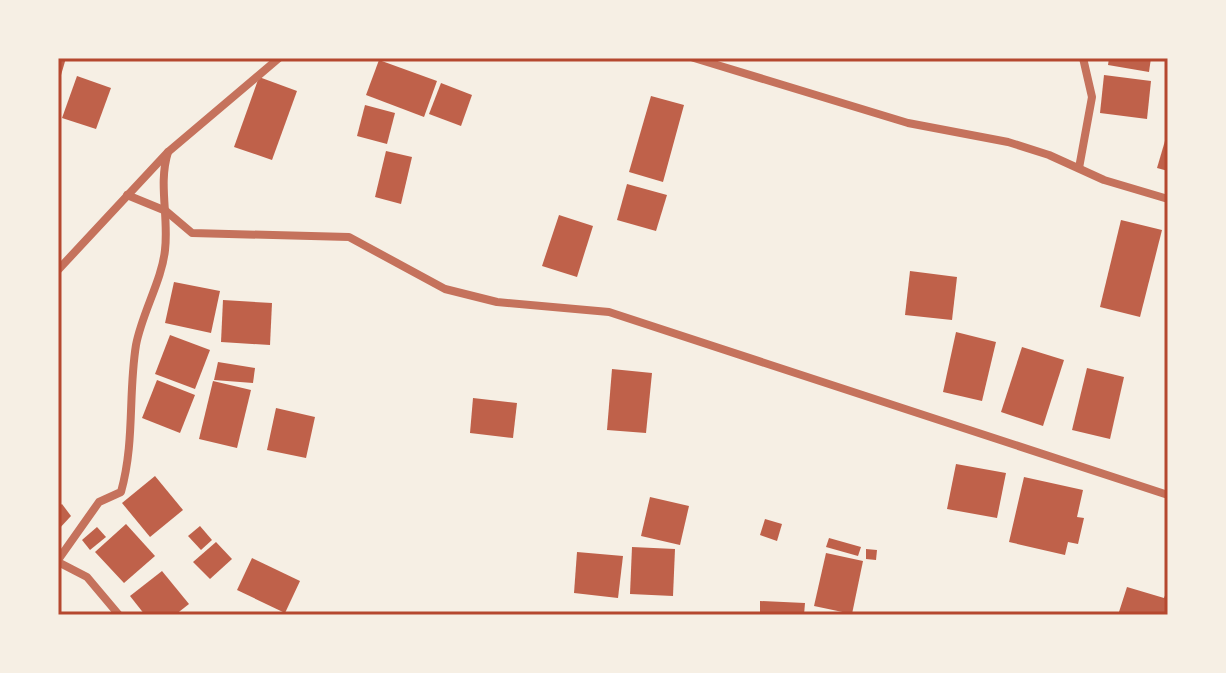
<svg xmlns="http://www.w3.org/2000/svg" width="1226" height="673" font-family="'Playfair Display',serif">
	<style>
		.building { fill: #bf614a }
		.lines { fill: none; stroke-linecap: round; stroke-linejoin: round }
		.minor { stroke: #c5725c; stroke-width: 8 }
		.neatline { fill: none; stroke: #b5482f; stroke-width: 3 }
	</style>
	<rect width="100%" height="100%" fill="#f6efe4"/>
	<g class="building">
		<path d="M58,58H66L59,82H58Z"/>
		<path d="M1109,58H1151L1149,72L1108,65Z"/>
		<path d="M379,60L437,81L424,117L366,95Z"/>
		<path d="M1104,75L1151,81L1147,119L1100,113Z"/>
		<path d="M77,76L111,88L96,129L62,118Z"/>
		<path d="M259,77L297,91L272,160L234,147Z"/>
		<path d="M441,83L472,95L461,126L429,114Z"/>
		<path d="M651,96L684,105L663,182L629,172Z"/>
		<path d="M365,105L395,113L387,144L357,136Z"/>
		<path d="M1167,134H1168V171L1157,168Z"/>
		<path d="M386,151L412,157L401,204L375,197Z"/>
		<path d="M627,184L667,195L656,231L617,220Z"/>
		<path d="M559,215L593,226L577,277L542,266Z"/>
		<path d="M1121,220L1162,230L1140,317L1100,307Z"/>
		<path d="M910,271L957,277L952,320L905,315Z"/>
		<path d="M174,282L220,291L211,333L165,323Z"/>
		<path d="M223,300L272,303L270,345L221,342Z"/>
		<path d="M956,332L996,342L982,401L943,392Z"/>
		<path d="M170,335L210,350L195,389L155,374Z"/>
		<path d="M1022,347L1064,360L1043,426L1001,412Z"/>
		<path d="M218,362L255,368L253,383L214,380Z"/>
		<path d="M1087,368L1124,377L1110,439L1072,430Z"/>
		<path d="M612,369L652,373L646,433L607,430Z"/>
		<path d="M157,380L195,395L180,433L142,418Z"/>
		<path d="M213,381L251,390L237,448L199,439Z"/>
		<path d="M473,398L517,403L513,438L470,433Z"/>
		<path d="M276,408L315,417L306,458L267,450Z"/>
		<path d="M956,464L1006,473L997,518L947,509Z"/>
		<path d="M155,476L183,510L150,537L122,503Z"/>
		<path d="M1024,477L1083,490L1077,517L1084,518L1078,544L1068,542L1065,555L1009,542Z"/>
		<path d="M650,497L689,506L680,545L641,536Z"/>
		<path d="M62,504L71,516L58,530V507Z"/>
		<path d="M765,519L782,524L777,541L760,535Z"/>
		<path d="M126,524L155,556L124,583L95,552Z"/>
		<path d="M200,526L212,540L201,550L188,536Z"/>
		<path d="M97,527L106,537L90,550L82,540Z"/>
		<path d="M829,538L861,547L858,556L826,547Z"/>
		<path d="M216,542L232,559L210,579L193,562Z"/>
		<path d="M632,547L675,549L673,596L630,594Z"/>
		<path d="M866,549L877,550L876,560L866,559Z"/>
		<path d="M577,552L623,556L618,598L574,593Z"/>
		<path d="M826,553L863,561L852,614L814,606Z"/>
		<path d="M252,558L300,581L285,613L237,590Z"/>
		<path d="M162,571L189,604L175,615H145L130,596Z"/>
		<path d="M1127,587L1164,598L1168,588V615H1118Z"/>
		<path d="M760,601L805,603L804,615H760Z"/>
	</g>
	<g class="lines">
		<g class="minor">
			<path d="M694,58L908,123L1008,142L1049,155L1104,180L1168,199"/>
			<path d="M1079,168L1092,97L1083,58"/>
			<path d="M127,195L166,211L192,233L349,237L445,289L497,302L609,312L1168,495"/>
			<path d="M58,270L168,152L279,58"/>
			<path d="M58,560L99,502L121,492C135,442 128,394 136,345C142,313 162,280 165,250C169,217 158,184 168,152"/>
			<path d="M58,562L87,577L119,615"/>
		</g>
	</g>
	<rect width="1226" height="673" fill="none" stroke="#f6efe4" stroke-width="120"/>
	<rect x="60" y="60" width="1106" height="553" class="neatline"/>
</svg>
